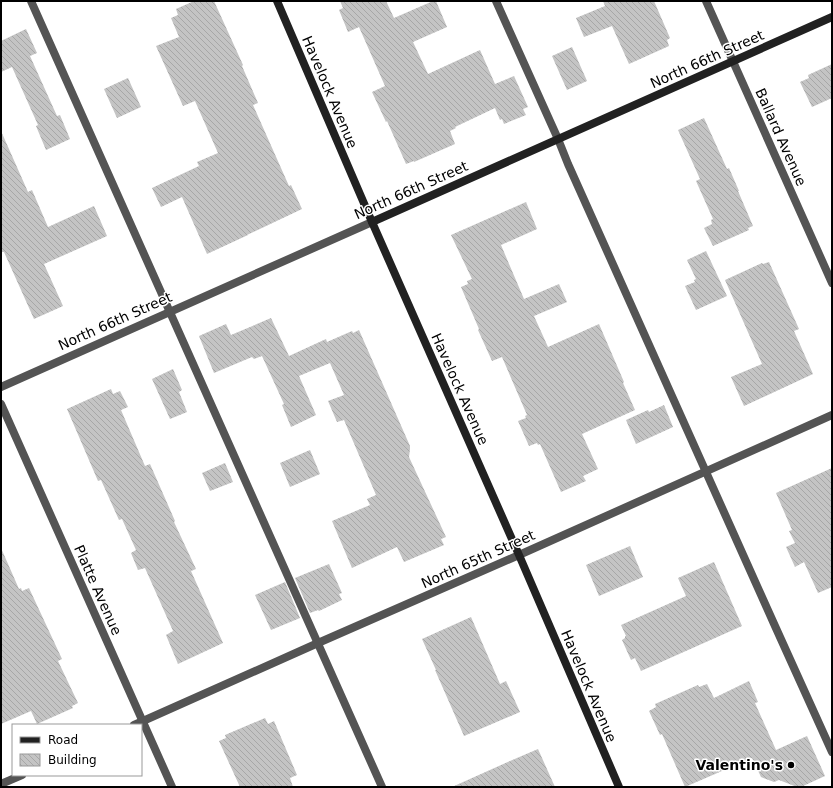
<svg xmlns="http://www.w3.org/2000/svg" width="833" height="788" font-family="'DejaVu Sans',sans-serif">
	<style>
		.building { fill: url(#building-back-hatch) }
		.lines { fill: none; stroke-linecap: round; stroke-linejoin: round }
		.lane { stroke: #545454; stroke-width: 8 }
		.street { stroke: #545454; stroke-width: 8 }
		.secondary { stroke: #212121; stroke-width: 8 }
		.poi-dot { fill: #000; stroke: #fff; stroke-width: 1.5 }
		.labels { text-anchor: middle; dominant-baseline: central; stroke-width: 3; stroke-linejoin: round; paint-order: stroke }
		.street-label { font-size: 14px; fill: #000; stroke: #fff }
		.poi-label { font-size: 14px; font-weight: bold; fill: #000; stroke: #fff; text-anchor: end }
	</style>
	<defs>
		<pattern id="building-back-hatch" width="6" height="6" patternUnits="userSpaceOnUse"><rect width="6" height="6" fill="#c4c4c4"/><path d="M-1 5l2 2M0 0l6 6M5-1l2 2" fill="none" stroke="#a7a7a7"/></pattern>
	</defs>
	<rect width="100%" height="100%" fill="#fff"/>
	<g class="building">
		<path d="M194,1H214L243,65L242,66L258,103L253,105L289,186L291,185L302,209L247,235H248L207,254L182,197L161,207L152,188L199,166L197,162L218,153L195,101L183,106L156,46L179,37L171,18L178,15L176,9Z"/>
		<path d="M340,1H386L394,18L433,1H436L447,27L413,42L428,74L480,50L495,84L514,76L528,107L523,109L526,115L504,124L502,119L500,120L495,108L455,127L456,128L450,131L455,144L414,162V161L406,164L387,121L386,122L372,92L385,86L359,27L348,32L339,10L343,8Z"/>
		<path d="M603,1H654L670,38L667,40L669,46L629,64L612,26L584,37L576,18L605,6Z"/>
		<path d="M26,29L37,53L30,56L57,116L60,115L70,139L46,150L36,126L38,125L12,67L1,72V41Z"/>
		<path d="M572,47L587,81L567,90L552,56Z"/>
		<path d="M832,64V98L812,107L800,82L809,78L808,75Z"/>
		<path d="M128,78L141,107L117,118L104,89Z"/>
		<path d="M704,118L727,169L729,168L739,191H738L753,226L748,228L749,230L713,246L704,228L712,224L711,220L713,219L696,181L700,179L678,130Z"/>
		<path d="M1,131L28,192L32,190L48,227L94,206L107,236L44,264L63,306L34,319L4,252H1Z"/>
		<path d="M526,202L537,229L501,245L524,299L559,284L567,302L534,316L548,347L599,324L624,382L623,383L635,410L582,434L598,469L583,476L586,481L561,492L540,444L538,445L537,443L529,446L518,421L526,418L525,416L527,415L502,357L492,361L478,330L479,329L461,287L468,284L467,281L472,279L451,235Z"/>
		<path d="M706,251L727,296L696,310L685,286L695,282L694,280L696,279L687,260Z"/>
		<path d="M769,262L799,329L794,331L813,374L744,406L731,377L762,364L725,280L762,263L763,264Z"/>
		<path d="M271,318L289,356L326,339L327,342L352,331L353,333L359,330L410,446V449L409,457L446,537L441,539L444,545L404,562L397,547L352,568L332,521L370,505L367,499L376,495L344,420L337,422L328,401L344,395L330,363L299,376L316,415L291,427L282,405L284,404L262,356L254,359L252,357L214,373L199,336L226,324L231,335Z"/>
		<path d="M173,369L182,390L179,392L187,412L170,419L152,379Z"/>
		<path d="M111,389L113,394L120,391L128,407L121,410L145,466L150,464L175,521L174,522L196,569L191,571L223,643L178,664L166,635L173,631L145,568L138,570L131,553L136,550L122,519L119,520L101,480L98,481L67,409Z"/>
		<path d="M664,405L673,427L636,444L626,420L648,410L649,412Z"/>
		<path d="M310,450L320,474L290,487L280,463Z"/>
		<path d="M225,463L233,482L210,491L202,473Z"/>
		<path d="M832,468V587L818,593L804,562L795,567L786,547L795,543L789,531L792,530L776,493Z"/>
		<path d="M630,546L643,577L599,596L586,565Z"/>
		<path d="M1,548L19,589L21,588L22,591L29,588L62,659L58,661L78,703L72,706L73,708L37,724L31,711L1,724Z"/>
		<path d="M714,562L742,626L641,671L635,658L631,660L622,640L625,638V636H626L621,625L686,596L678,578Z"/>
		<path d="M329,564L342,593L339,594L342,600L319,611L318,610L310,613L295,578Z"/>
		<path d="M285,582L300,618L271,630L255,595Z"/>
		<path d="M471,617L500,684L506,681L520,712L464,736L435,670H436L422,639Z"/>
		<path d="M749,681L758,702L755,703L776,750L807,736L825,776L801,787H797L779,780L774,782L761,777L752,758L685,787L662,734L660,735L649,711L656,707L655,704L698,685L699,687L707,684L714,698Z"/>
		<path d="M265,718L268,724L274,721L297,775L290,778L293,787H240L219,741L226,738L225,735Z"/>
		<path d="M538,749L555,787H452L510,761Z"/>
	</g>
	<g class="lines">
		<g class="lane">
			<path d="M31,1L382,787"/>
			<path d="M496,1L558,139L568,164L775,626L832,752"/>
		</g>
		<g class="street">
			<path d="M706,1L832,283"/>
			<path d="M1,387L372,222"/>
			<path d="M1,404L172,787"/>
			<path d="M134,725L318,643L519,555L832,415"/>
			<path d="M1,784L22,775"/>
		</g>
		<g class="secondary">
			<path d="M277,1L372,222L519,555L619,787"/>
			<path d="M372,222L832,17"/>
		</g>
	</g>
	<circle class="poi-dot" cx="791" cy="765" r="4"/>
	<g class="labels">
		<g class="street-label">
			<text transform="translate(707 59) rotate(-24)">North 66th Street</text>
			<text transform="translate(330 92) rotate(67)">Havelock Avenue</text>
			<text transform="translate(781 137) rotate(66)">Ballard Avenue</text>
			<text transform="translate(411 190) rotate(-24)">North 66th Street</text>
			<text transform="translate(115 321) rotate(-24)">North 66th Street</text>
			<text transform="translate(460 389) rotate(66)">Havelock Avenue</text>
			<text transform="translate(478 559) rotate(-24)">North 65th Street</text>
			<text transform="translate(98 590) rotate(66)">Platte Avenue</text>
			<text transform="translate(589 686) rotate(67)">Havelock Avenue</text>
		</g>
		<g class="poi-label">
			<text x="783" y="765">Valentino's</text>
		</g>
	</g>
	<rect width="833" height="788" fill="none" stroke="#000000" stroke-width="4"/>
	<rect x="12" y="724" width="130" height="52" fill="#ffffff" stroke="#999999"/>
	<rect x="20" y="737" width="20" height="6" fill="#212121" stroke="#999999"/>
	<text x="48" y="744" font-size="12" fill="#000000">Road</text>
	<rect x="20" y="754" width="20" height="12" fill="url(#building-back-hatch)" stroke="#999999"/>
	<text x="48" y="764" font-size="12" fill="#000000">Building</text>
</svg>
